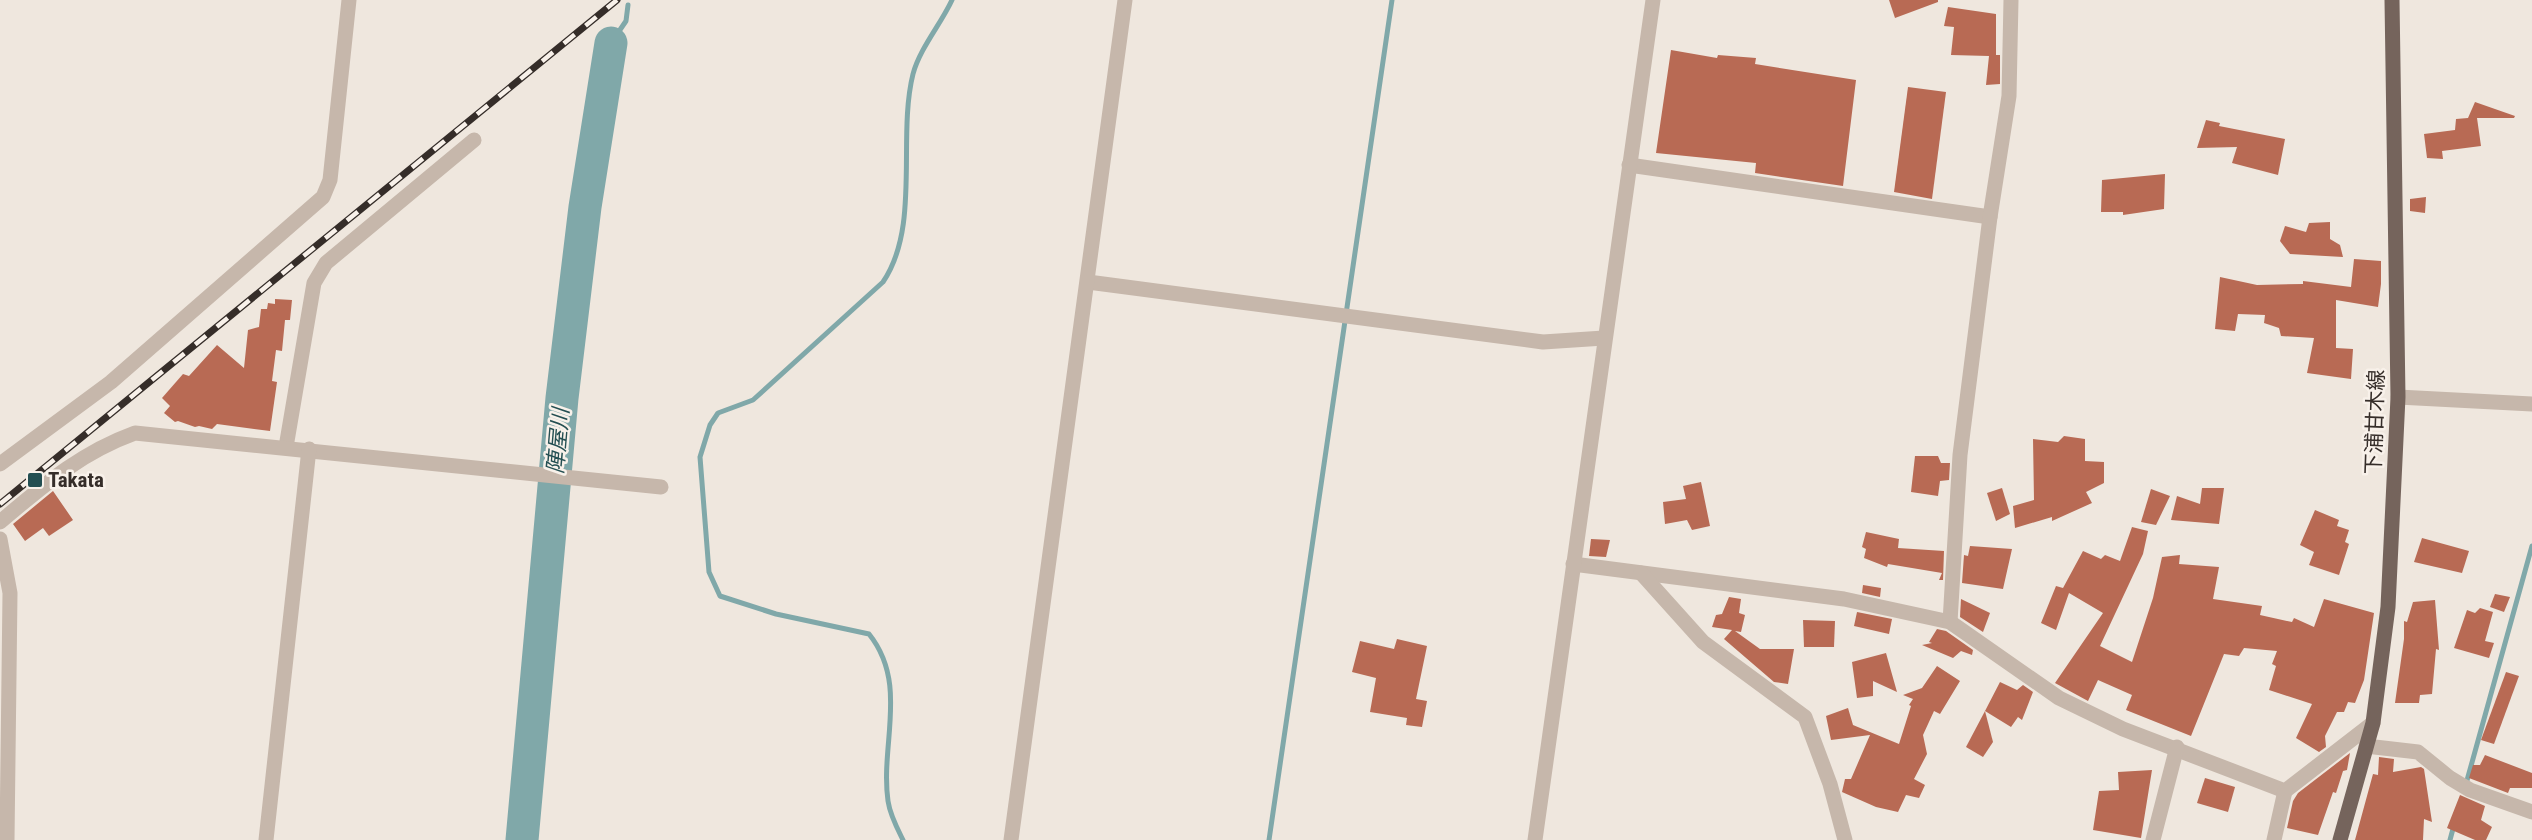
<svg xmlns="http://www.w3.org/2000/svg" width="2532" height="840" font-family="'Roboto Condensed','Noto Sans JP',sans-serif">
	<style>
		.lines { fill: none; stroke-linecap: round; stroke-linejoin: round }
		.stream { stroke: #80a8a9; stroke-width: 5 }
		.river { stroke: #80a8a9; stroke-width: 33 }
		.building { fill: #b86a54 }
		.minor { stroke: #c6b7ab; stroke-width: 15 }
		.major { stroke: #75645c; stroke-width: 15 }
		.rail-casing { stroke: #352d29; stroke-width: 7 }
		.rail { stroke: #f8f1ea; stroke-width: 4.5; stroke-dasharray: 14; stroke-linecap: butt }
		.poi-dot { fill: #244f52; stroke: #f8f1ea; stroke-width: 2 }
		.labels { text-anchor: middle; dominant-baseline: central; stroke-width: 5; stroke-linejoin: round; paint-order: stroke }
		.street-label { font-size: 21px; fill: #352d29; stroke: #f8f1ea }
		.poi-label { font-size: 21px; font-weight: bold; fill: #352d29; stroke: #f8f1ea; text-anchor: start }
		.water-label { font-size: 22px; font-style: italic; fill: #244f52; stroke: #f8f1ea }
	</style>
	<rect width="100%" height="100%" fill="#efe7de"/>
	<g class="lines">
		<g class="stream">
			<path d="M611,43L626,21L628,5"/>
			<path d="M2466,784L2532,546"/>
			<path d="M903,840C897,828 890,815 888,801C880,744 909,684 869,634L776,614L720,596L709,572L700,457L710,425L718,413L753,400L883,282C921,226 897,138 913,74C920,48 941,24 952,0"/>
			<path d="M1269,840L1392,0"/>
			<path d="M2450,840L2454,825"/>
		</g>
		<path class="river" d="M522,840L562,398L585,207L611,43"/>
	</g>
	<g class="building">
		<path d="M1889,0H1938V2L1895,18Z"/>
		<path d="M1948,7L1996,14V55H2000V84L1986,85L1989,56L1951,55L1954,27L1944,26Z"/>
		<path d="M1671,50L1717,58L1718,55L1756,58L1755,64L1856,80L1843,186L1755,173L1756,163L1656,153Z"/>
		<path d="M1908,87L1946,92L1932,199L1894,192Z"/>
		<path d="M2475,102L2515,116L2514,118H2477L2481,146L2442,151L2443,159L2427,158L2424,134L2455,130L2456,119L2468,118Z"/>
		<path d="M2206,120L2220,123L2219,126L2285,139L2278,175L2232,163L2237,147L2197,148Z"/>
		<path d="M2165,174L2164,209L2123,215V212H2101L2102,180Z"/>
		<path d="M2426,197L2425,213L2410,211V199Z"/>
		<path d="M2330,222V239L2340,245L2343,257L2290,254L2280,241L2285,226L2306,232L2309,223Z"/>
		<path d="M2354,259L2381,261V284L2378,307L2336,300V348L2353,349L2351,379L2307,373L2314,338L2281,336L2279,328L2264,323L2265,315L2238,314L2235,331L2215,329L2220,277L2257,285L2303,284V281L2351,287Z"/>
		<path d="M275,299L292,300L290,320H285L282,351L276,350L272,381L277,382L270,431L217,424L212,429L199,426L195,427L178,421L175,422L164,413L170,406L162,398L183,374L189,376L217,345L244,368L248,330L259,327L261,309H267L268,303L275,304Z"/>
		<path d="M2064,436L2085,439V461L2104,462V483L2086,492L2092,503L2052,521V517L2015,528L2013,506L2034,500L2033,439L2058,442Z"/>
		<path d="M1915,456H1938L1941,463H1950L1949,480L1940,481L1938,496L1911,492Z"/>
		<path d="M1701,482L1710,526L1692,530L1687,520L1665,524L1663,502L1686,499L1683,486Z"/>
		<path d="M2002,488L2010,514L1996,521L1987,493Z"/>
		<path d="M2202,488H2224L2219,524L2171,520L2177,496L2200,504Z"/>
		<path d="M2151,489L2170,496L2156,525L2141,522Z"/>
		<path d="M53,491L73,520L49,536L43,528L25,541L13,524Z"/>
		<path d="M2315,510L2339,520L2337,526L2349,530L2345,542L2349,544L2339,575L2309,565L2314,552L2300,545Z"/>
		<path d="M2132,527L2148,531L2143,554L2100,646L2132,662L2153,598L2162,557L2180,555L2179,564L2219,567L2213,599L2262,606L2260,615L2292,622L2294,618L2314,627L2324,599L2374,613L2364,680L2355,703L2348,702L2344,712H2337L2325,736L2326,747L2319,752L2296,738L2312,704L2269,690L2276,666L2272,664L2277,651L2244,648L2239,656L2224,654L2191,736L2126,710L2132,695L2098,680L2088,701L2055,683L2103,613L2069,593L2056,630L2041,623L2056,586L2063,588L2083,551L2101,559L2105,555L2120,561Z"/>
		<path d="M1866,532L1899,539L1898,548L1944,551L1943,580H1939L1942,573L1888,564L1887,567L1864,558L1866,549L1862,547Z"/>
		<path d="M2422,538L2469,551L2462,573L2414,562Z"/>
		<path d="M1591,539L1610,540L1606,557L1589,556Z"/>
		<path d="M1970,546L2012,549L2003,589L1962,583L1964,555L1968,556Z"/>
		<path d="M1863,585L1881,588L1880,597L1862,593Z"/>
		<path d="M2495,594L2510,597L2504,612L2490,607Z"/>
		<path d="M1729,597L1741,599L1739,613L1745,615L1741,632L1735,631L1760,649H1794L1788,684L1774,682L1724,639L1732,630L1712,627L1716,615L1722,614Z"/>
		<path d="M1961,599L1990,613L1983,632L1960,617Z"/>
		<path d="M2435,600L2439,650L2436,649L2432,694L2420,695L2419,703H2395L2404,639V621L2407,622L2413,602Z"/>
		<path d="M2480,608L2493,612L2485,641L2494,643L2489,658L2454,648L2467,610L2475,613Z"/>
		<path d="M1857,612L1892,619L1889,634L1854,626Z"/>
		<path d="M1803,620L1835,621L1834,647H1804Z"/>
		<path d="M1937,629L1946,631L1973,650L1972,655L1961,651L1953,658L1922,645L1932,643L1929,642Z"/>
		<path d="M1397,639L1427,646L1416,699L1427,701L1422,727L1406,725L1407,718L1370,712L1376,678L1352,672L1360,641L1394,649Z"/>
		<path d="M1886,653L1897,692L1873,681V696L1857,698L1852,662Z"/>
		<path d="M1937,666L1960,681L1940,714L1934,711L1923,735L1927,754L1914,779L1925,785L1919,798L1906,795L1898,812L1876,807L1842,792L1845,779H1851L1870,735L1831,740L1826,716L1848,708L1853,725L1899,744L1911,706L1909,705L1913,699L1903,695L1922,688Z"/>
		<path d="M2506,672L2519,676L2494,744L2481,740Z"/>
		<path d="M2000,682L2017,690L2023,685L2033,692L2022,720L2018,717L2011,727L1985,711Z"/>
		<path d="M1985,711L1993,742L1983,757L1966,747Z"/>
		<path d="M2350,753L2347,770L2343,771L2336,793L2333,792L2318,835L2287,828L2293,801L2298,793Z"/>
		<path d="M2485,755L2532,773V788H2510L2508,793L2469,778L2473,765H2480Z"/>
		<path d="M2379,757L2394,759L2393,772L2421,767L2424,769L2432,822L2424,819L2423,840H2355L2373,774L2378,775Z"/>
		<path d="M2152,770L2141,838L2093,830L2099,791L2119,790L2118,772Z"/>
		<path d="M2205,778L2235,787L2228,812L2197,803Z"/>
		<path d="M2460,795L2485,806L2481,820L2492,827L2486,840H2475L2447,828Z"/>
	</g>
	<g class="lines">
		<g class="minor">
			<path d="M1629,165L1990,217"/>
			<path d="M1088,282L1543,342L1604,338"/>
			<path d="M2398,397L2532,404"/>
			<path d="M286,447L314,283L326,263L474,140"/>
			<path d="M0,464L111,382L323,197L330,180L349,0"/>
			<path d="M0,522C44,485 80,453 135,433L661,487"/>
			<path d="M0,539L10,593L7,840"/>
			<path d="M1573,564L1844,599L1950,622L2059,698L2123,729L2285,791L2373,723"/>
			<path d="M1641,573L1703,642L1805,717L1830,784L1845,840"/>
			<path d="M1950,622L1960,455L1990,217L2009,96L2011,0"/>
			<path d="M2366,746L2418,752L2450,778L2470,790L2532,812"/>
			<path d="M266,840L309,449"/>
			<path d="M1011,840L1125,0"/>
			<path d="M1535,840L1653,0"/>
			<path d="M2153,840L2177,747"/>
			<path d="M2274,840L2285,791"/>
		</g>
		<path class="major" d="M2340,840L2373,723L2388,607L2398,397L2392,0"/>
		<defs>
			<path id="rail" d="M0,504L617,0"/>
		</defs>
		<use href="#rail" class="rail-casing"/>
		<use href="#rail" class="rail"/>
	</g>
	<rect class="poi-dot" x="27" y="472" width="16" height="16" rx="3"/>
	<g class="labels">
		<g class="street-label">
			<text transform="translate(2375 422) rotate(-88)">下浦甘木線</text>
		</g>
		<g class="poi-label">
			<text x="48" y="480">Takata</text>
		</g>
		<g class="water-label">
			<text transform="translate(558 441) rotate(-85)">陣屋川</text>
		</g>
	</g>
</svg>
